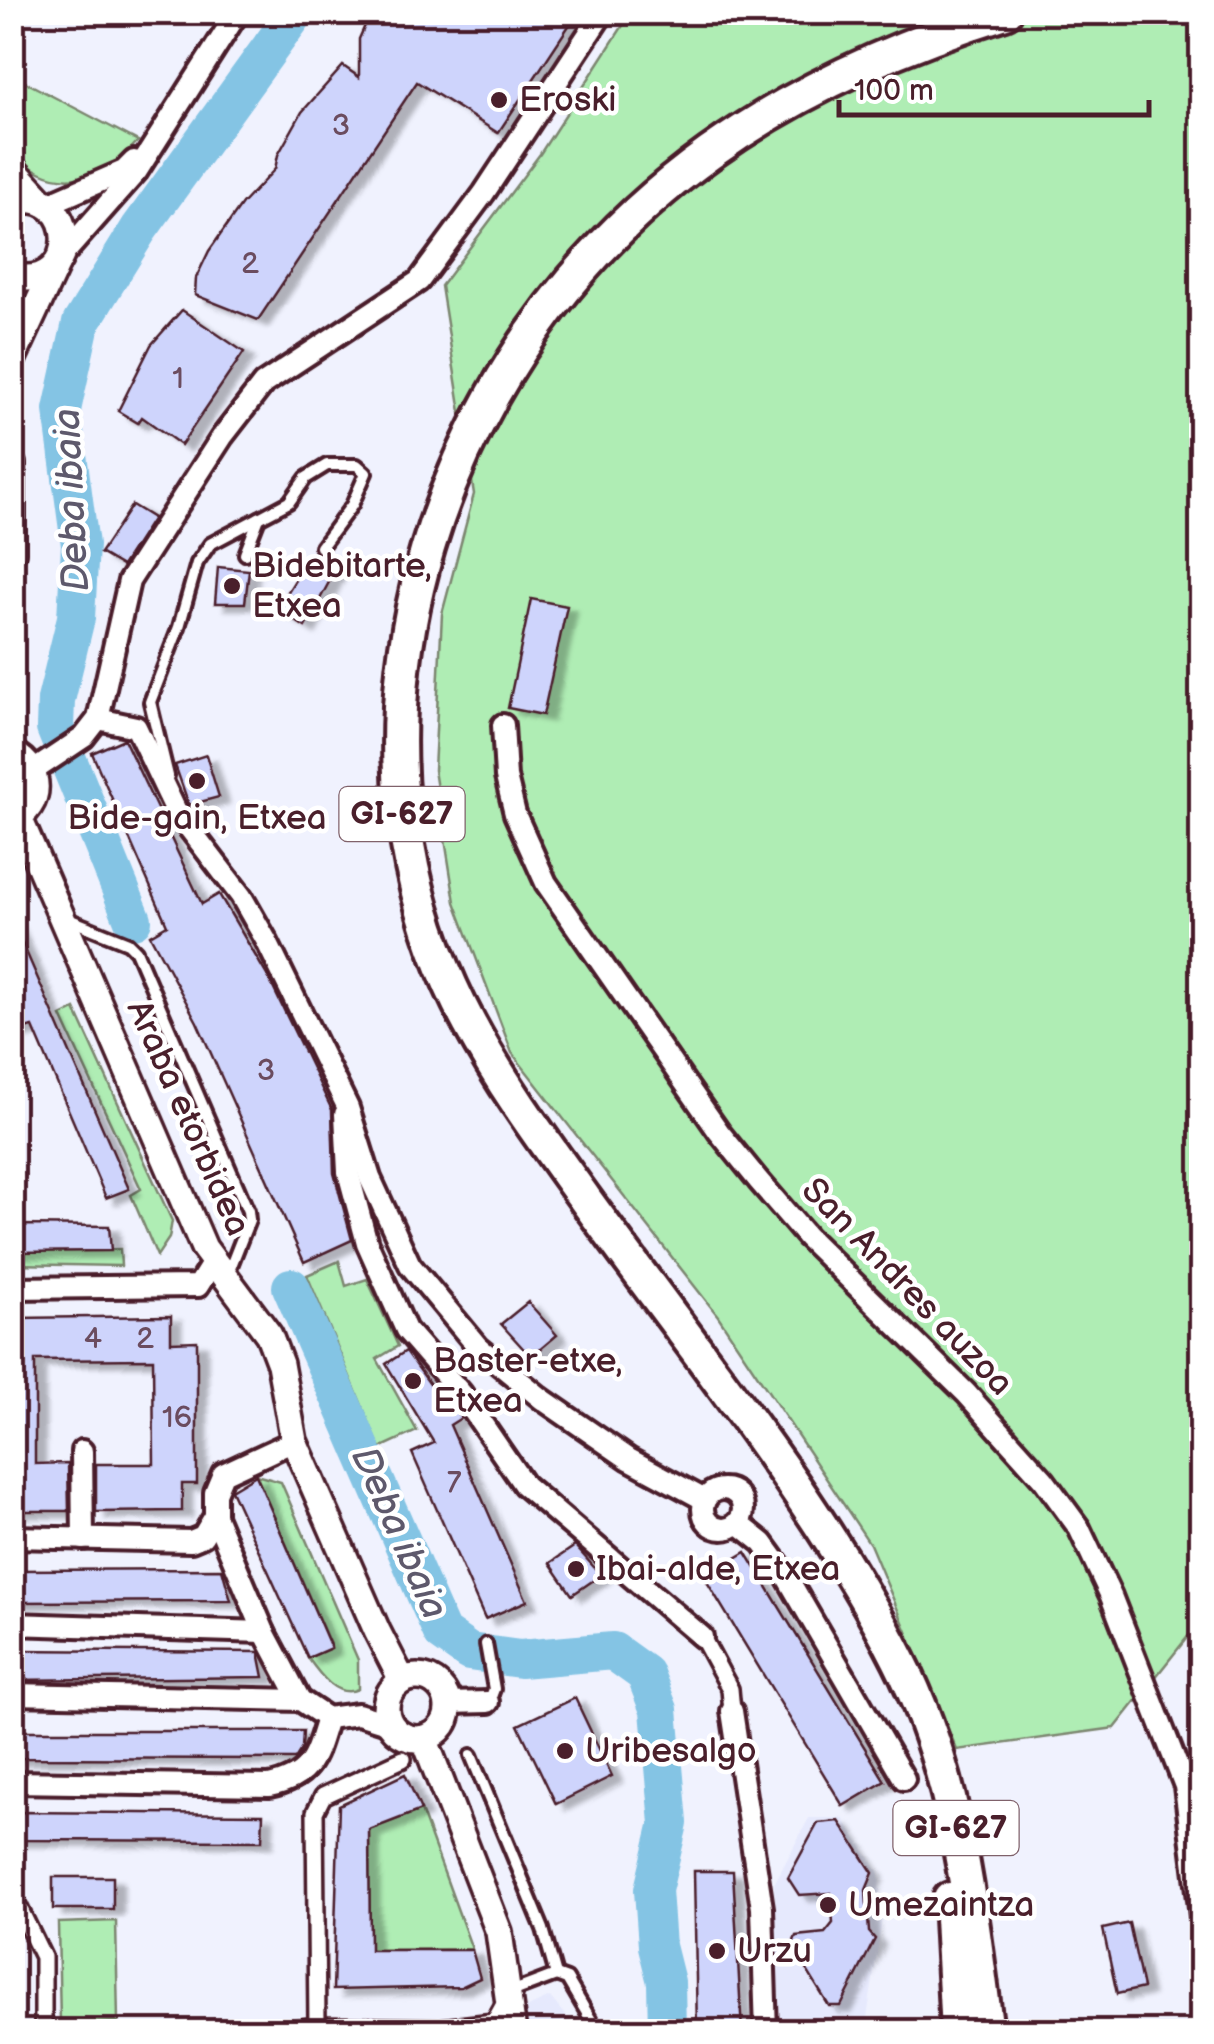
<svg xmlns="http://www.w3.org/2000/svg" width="1214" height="2044" font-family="'Balsamiq Sans',sans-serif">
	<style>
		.built { fill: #e6e9fd }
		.green { fill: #afedb4; stroke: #7c8670; stroke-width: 2.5 }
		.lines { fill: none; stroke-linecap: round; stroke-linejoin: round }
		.river { stroke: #84c4e4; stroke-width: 38 }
		.building { fill: #ced4fc; stroke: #4a1f2b; stroke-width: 2.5; filter: url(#shadow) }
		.service-casing { stroke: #4a1f2b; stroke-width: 18 }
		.pedestrian-casing { stroke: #4a1f2b; stroke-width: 22 }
		.minor-casing { stroke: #4a1f2b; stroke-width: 28 }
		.tertiary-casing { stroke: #4a1f2b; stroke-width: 32 }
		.primary-casing { stroke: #4a1f2b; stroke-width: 40 }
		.service { stroke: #fff; stroke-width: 10 }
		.pedestrian { stroke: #fff; stroke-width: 15 }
		.minor { stroke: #fff; stroke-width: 20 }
		.tertiary { stroke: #fff; stroke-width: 25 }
		.primary { stroke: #fff; stroke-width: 32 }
		.poi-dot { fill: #4a1f2b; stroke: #fff; stroke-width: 4 }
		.labels { text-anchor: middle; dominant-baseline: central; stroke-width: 9; stroke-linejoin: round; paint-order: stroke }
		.number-label { font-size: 30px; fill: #6b4c5f }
		.shield { fill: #fff; stroke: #80626b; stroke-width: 2.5 }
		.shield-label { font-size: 32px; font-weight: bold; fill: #4a1f2b }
		.poi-label { font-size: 35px; fill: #4a1f2b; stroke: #fff; text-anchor: start }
		.street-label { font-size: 35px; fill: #4a1f2b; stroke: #fff }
		.water-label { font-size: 38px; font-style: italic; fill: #5e596c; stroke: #fff }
	</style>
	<defs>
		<filter id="shadow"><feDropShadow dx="10" dy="6" stdDeviation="2.5" flood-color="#0004"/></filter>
	</defs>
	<rect width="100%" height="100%" fill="#f0f2fe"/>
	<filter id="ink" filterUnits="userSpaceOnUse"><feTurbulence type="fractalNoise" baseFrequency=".01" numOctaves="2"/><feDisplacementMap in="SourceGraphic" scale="20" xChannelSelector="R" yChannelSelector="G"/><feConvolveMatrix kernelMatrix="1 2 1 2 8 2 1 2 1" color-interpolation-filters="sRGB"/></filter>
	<g filter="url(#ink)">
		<g class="built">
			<path d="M809,1818H843L879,1873L881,1927L865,2031H780L774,1884Z"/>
			<path d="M550,1997L578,2031L478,2032L494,2022Z"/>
		</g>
		<g class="green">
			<path d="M631,13H1201V1620L1115,1728L957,1750L870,1544L718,1316L512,1053L455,902L434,770L442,614L474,494L441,286L540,154Z"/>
			<path d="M12,75L138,141C101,182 55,195 13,152Z"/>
			<path d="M75,1009L172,1221L169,1238L157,1256L131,1195L141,1189L61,1016Z"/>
			<path d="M120,1249L121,1266L13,1264V1252Z"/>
			<path d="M339,1261L346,1286L367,1279L398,1346L377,1359L417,1431L380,1448L307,1275Z"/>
			<path d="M256,1475L281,1482L358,1660V1689C337,1699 320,1675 308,1658L331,1647Z"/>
			<path d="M421,1810L472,1949L370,1950L369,1830Z"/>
			<path d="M116,1921L118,2022L60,2024L58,1923Z"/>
		</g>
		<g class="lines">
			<g class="river">
				<path d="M133,920L55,728L56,700L76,618L80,545L62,410L81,323L139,229L296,12"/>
				<path d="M291,1287L442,1633L469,1652L520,1659L613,1651L645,1674L659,1710L669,1823L653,1890L657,1946L666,1982L667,2032"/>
			</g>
		</g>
		<g class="building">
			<path d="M371,12H578L498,133L417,82L258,320L195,295L196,278L209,251L242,204L275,169L278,155L302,112L343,66L359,77V39Z"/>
			<path d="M182,310L244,352L181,445L142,417L138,423L118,411L151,345Z"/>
			<path d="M132,505L153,518L122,566L100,553Z"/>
			<path d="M310,556L335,571L305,627L277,609Z"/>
			<path d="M218,567L249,570L245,603H215Z"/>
			<path d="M531,599L567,606L543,715L508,708Z"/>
			<path d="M124,739L202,904L219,894L268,977L332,1110L334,1173L352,1240L304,1262L197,1022L150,935L167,925L92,753Z"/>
			<path d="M206,755L219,797L189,805L175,765Z"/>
			<path d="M12,919L129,1189L106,1198L33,1027L12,1032Z"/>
			<path d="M12,1225L109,1226L111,1251L12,1252Z"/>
			<path d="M528,1302L557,1335L531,1357L501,1324Z"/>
			<path d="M171,1316V1342L197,1341V1484H182V1511L96,1512V1464H154L153,1359L35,1360V1464L68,1463L69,1511H12L15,1318Z"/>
			<path d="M406,1351L445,1405L450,1402L461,1418L450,1425L527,1601L485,1619L412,1453L434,1443L386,1364Z"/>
			<path d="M256,1475L331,1648L308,1658L231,1490Z"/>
			<path d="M575,1546L601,1575L572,1595L550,1563Z"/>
			<path d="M746,1552L885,1781L843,1806L704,1577Z"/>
			<path d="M222,1569L231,1601L12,1602V1570Z"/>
			<path d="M12,1650L259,1652L264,1677L12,1680Z"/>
			<path d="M575,1698L612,1776L556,1804L518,1725Z"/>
			<path d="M12,1731H303L302,1748L295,1759L12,1758Z"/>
			<path d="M405,1774L421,1810L369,1830L370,1950H472L480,1978L461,1987L333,1990L339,1805Z"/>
			<path d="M13,1812L263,1814L262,1841L13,1840Z"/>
			<path d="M839,1821L873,1873L866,1890L869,1932L875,1939L841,2006H829L792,1946L796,1936L825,1933L833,1923L831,1893L799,1895L788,1878L818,1823Z"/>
			<path d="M694,1871H733L742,2032H697Z"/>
			<rect x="53" y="1877" width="60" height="32"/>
			<path d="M1129,1923L1143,1988L1117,1994L1103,1929Z"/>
		</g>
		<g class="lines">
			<defs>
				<g id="service">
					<path d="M245,554L259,518"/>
					<path d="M168,776L150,702L179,627L197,563L210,544L289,502L306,478L327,465H357L366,473L352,505L321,547"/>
					<path d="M68,919L128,943L136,951L248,1211L249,1220L227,1276"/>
					<path d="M486,1644L494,1689L489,1702"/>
					<path d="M471,1755L543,1929L556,1975L511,1992"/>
					<path d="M556,1975L567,1979L598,2032"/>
				</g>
				<g id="pedestrian">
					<path d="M702,1637L730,1689L732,1711"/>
					<path d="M12,1893L43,1957V2032"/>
					<path d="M317,2026L315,1812L323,1796L403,1759"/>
					<path d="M274,2032L317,2026L441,2028L494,2022L508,1997"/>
				</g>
				<g id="minor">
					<path d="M12,14L13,12"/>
					<path d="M46,205L124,171L134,161"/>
					<path d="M62,256L137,171L238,12"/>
					<path d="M98,719L136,727L176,811L241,896L266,940L348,1108L370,1178L410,1265L478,1347L542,1399L629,1459L705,1500"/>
					<path d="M503,725L506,777L515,814L546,883L719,1132L758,1180L807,1237L966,1393L1044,1480L1079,1528L1111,1596L1185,1786L1202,1924"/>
					<path d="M33,771L84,737L98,719L129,581L222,437L263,384L419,281L484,193L603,12"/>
					<path d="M345,1114L348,1172L367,1243L406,1330L461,1393L524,1485L702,1637"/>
					<path d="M12,1288L198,1286L213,1262"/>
					<path d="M294,1441L223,1474L215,1493V1516L264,1632L300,1700L327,1718L358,1714L390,1724"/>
					<path d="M82,1451L83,1539"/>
					<circle cx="723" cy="1509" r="20"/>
					<path d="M738,1523L763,1543L784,1572L904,1779"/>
					<path d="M12,1537L191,1541L203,1536L215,1516"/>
					<path d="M12,1624L264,1632"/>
					<path d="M12,1694L300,1700"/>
					<path d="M448,1703L488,1702"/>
					<path d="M732,1711L762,1908L766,2032"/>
					<path d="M12,1782L269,1786C312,1777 315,1757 327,1718"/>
				</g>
				<g id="tertiary">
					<path d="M12,168L44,203"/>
					<path d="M12,202C81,183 82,294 12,276"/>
					<path d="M12,360L56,265"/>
					<path d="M12,464V552"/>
					<path d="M12,753C43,769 43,805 12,821"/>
					<path d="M19,818L204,1248L269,1335L280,1364L294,1441L377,1631L402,1680"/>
					<circle cx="417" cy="1708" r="31"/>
					<path d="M424,1738L499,1932L513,2032"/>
				</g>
				<g id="primary">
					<path d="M950,1899L957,2032"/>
					<path d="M987,2032C970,1905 958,1776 899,1660C819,1501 690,1345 585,1199C544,1142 502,1085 469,1023C362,824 384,589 493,395C607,192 787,80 1005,12"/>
				</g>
			</defs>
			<use href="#service" class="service-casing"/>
			<use href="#pedestrian" class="pedestrian-casing"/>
			<use href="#minor" class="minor-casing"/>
			<use href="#tertiary" class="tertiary-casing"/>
			<use href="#primary" class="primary-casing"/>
			<use href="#service" class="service"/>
			<use href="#pedestrian" class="pedestrian"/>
			<use href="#minor" class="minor"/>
			<use href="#tertiary" class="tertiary"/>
			<use href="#primary" class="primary"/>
		</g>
	</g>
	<g class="poi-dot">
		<circle cx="499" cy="100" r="10"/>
		<circle cx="232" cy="586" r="10"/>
		<circle cx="197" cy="781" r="10"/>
		<circle cx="413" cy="1381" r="10"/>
		<circle cx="576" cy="1569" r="10"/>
		<circle cx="565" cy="1751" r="10"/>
		<circle cx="828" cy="1905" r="10"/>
		<circle cx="717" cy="1951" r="10"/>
	</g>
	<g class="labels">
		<g class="number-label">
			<text x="341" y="126">3</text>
			<text x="250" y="264">2</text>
			<text x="178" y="379">1</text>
			<text x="266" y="1071">3</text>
			<text x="93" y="1339">4</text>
			<text x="145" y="1339">2</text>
			<text x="177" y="1418">16</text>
			<text x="454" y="1483">7</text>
		</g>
		<g class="shield">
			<rect x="339.5" y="787" width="125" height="54" rx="8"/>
			<rect x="893.5" y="1801" width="125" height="54" rx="8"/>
		</g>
		<g class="shield-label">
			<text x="402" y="814">GI-627</text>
			<text x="956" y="1828">GI-627</text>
		</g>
		<g class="poi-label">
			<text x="519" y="100">Eroski</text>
			<text x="252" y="566">Bidebitarte,<tspan x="252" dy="40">Etxea</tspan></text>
			<text x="197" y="818" text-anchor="middle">Bide-gain, Etxea</text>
			<text x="433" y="1361">Baster-etxe,<tspan x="433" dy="40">Etxea</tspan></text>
			<text x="596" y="1569">Ibai-alde, Etxea</text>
			<text x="585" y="1751">Uribesalgo</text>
			<text x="848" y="1905">Umezaintza</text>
			<text x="737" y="1951">Urzu</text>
		</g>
		<g class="street-label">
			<text transform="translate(188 1118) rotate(66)">Araba etorbidea</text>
			<text transform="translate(907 1287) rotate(46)">San Andres auzoa</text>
		</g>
		<g class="water-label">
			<text transform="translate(72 500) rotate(-93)">Deba ibaia</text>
			<text transform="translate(399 1533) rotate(66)">Deba ibaia</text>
		</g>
	</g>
	<rect width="1214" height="2044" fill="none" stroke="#fff" stroke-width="50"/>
	<rect x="25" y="25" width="1164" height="1994" fill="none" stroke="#4a1f2b" stroke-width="4" filter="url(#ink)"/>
	<path d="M839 100v15h310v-15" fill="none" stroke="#4a1f2b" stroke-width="5"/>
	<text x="854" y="100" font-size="30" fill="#4a1f2b" stroke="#ffffff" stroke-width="8" paint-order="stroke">100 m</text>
</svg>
